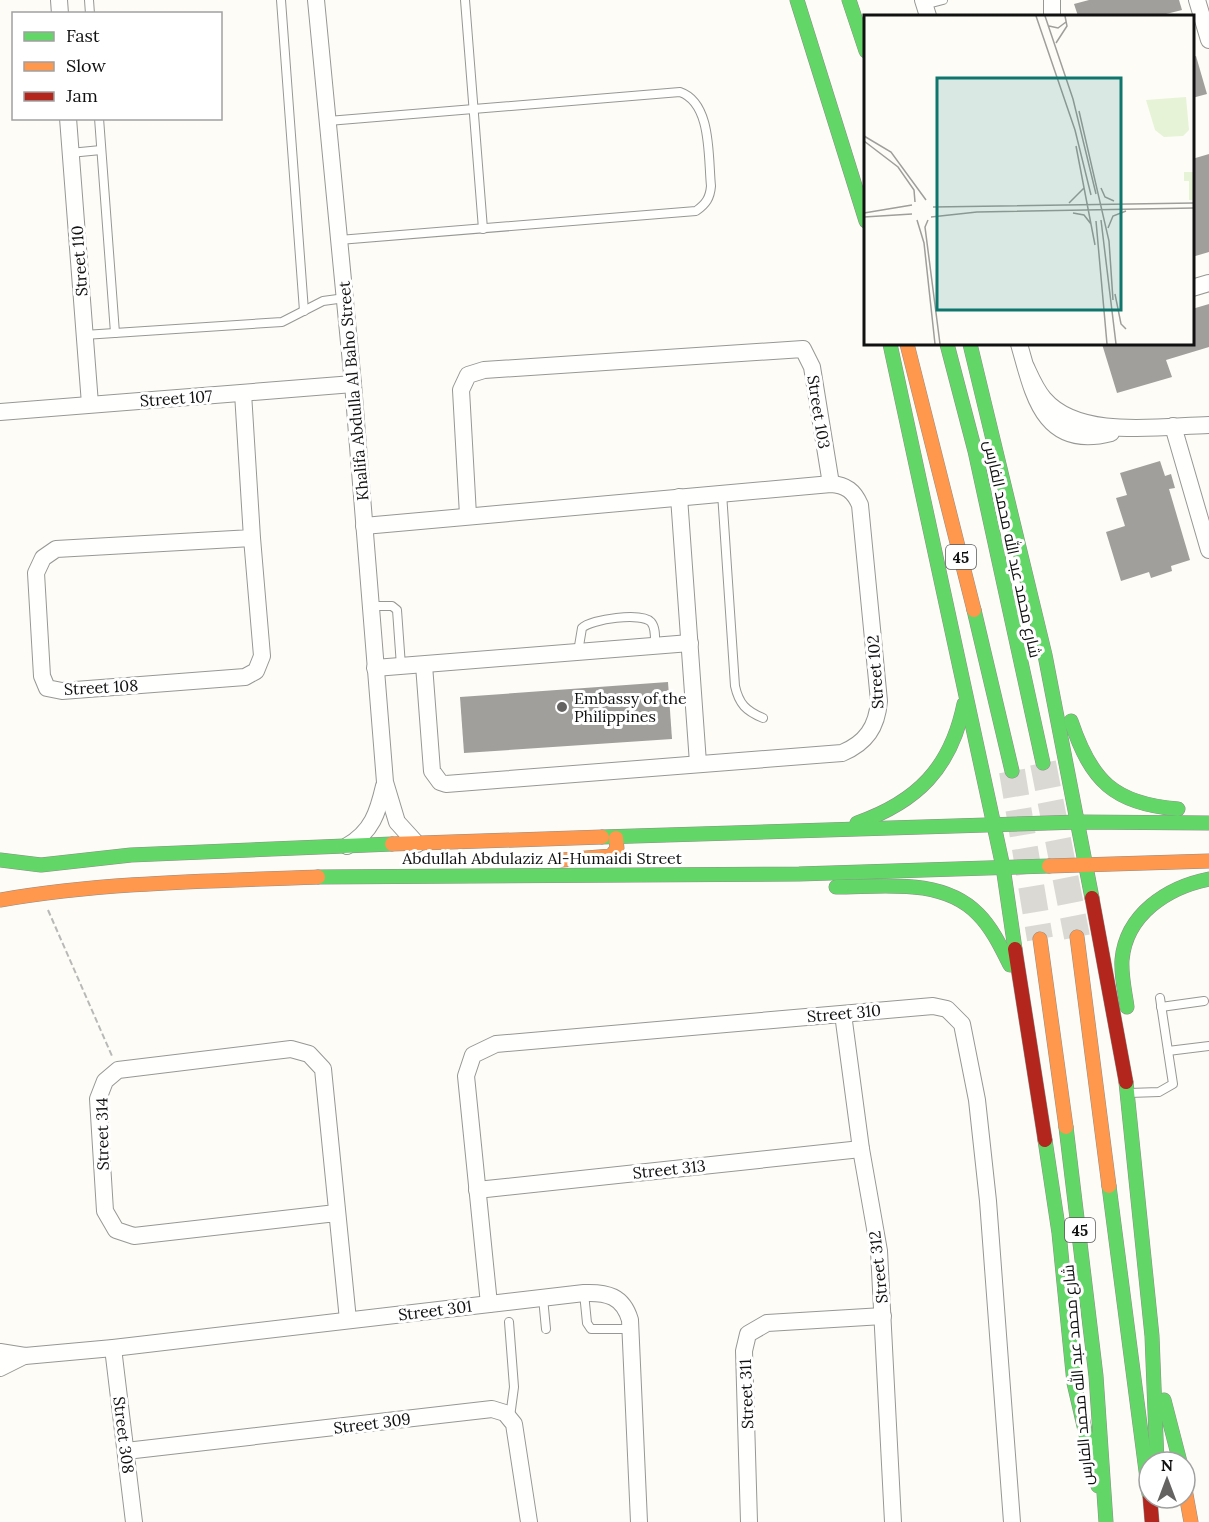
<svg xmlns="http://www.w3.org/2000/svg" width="1209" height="1522" font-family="Lora,Cairo,serif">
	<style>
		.building { fill: #a19f9c }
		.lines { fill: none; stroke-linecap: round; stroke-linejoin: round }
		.primary-tunnel { stroke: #dad9d4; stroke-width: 26; stroke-dasharray: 26 13; stroke-linecap: butt }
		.lane-casing { stroke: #979795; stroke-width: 10 }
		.street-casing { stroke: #979795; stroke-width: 18 }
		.fast-casing { stroke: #8e8d8b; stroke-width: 15 }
		.slow-casing { stroke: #8e8d8b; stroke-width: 15 }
		.jam-casing { stroke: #8e8d8b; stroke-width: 15 }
		.path { stroke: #b9b9b8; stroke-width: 2; stroke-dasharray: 6 3; stroke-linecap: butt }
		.lane { stroke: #fffffe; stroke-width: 8 }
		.street { stroke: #fffffe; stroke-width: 16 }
		.fast { stroke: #63d668; stroke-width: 14 }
		.slow { stroke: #ff974d; stroke-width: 14 }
		.jam { stroke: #b3261e; stroke-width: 14 }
		.poi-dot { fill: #646362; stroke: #fff; stroke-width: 2 }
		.labels { text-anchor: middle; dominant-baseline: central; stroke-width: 6; stroke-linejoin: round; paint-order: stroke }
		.shield { fill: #fff; stroke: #585858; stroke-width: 1.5 }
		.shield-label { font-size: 15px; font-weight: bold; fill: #111 }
		.street-label { font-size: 16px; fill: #111; stroke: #fff }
		.poi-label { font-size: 16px; fill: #111; stroke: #fff; text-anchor: start }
		.inset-road { fill: none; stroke: #9f9e9b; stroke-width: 1.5 }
		.view { fill: #0f766e; fill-opacity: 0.15; stroke: #0f766e; stroke-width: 3 }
		.inset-edge { fill: none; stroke: #111; stroke-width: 3 }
	</style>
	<rect width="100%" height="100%" fill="#fdfcf7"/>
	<g class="building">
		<path d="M1089,0H1179L1182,10L1158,16H1078L1074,4Z"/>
		<path d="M1196,56L1207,94L1192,98V57Z"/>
		<path d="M1209,154V252L1192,257V159Z"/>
		<path d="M1209,304V347L1166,360L1172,377L1117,393L1102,344H1192V309Z"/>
		<path d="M1160,461L1165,476L1171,474L1175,488L1169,489L1190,560L1171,566L1172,571L1151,578L1149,572L1121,581L1106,532L1125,526L1116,498L1127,495L1120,473Z"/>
		<path d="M668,682L672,739L464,753L460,697Z"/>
	</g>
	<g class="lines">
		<g class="primary-tunnel">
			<path d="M1043,763L1077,937"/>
			<path d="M1012,771L1040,939"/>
		</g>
		<defs>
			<g id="lane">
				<path d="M89,0L90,14"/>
				<path d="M281,0L304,311"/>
				<path d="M465,0L483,229"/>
				<path d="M924,5L943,0"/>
				<path d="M99,118L115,333"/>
				<path d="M328,121L680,92C712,103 708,157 711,186C710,198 706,204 696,211L339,240"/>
				<path d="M70,153L101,150"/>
				<path d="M84,335L282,322L323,301L345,298"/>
				<path d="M722,493L735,686C739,704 746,711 763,718"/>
				<path d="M370,606H392L397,610L401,666"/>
				<path d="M578,652L582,628C591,619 642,612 651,622C656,628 655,638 655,646"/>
				<path d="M1161,1007L1204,1001"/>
				<path d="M1168,1051L1209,1046"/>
				<path d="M1129,1093L1159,1092L1173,1084L1160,998"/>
				<path d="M584,1293L587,1323L591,1329H631"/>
				<path d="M543,1298L546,1329"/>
				<path d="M509,1322L514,1387L510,1417"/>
			</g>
			<g id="street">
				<path d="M59,0L60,14"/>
				<path d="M316,0L353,384L385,782L397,822L417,844"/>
				<path d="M923,0L928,16"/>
				<path d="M1197,0L1209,40"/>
				<path d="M1052,16V0"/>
				<path d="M68,118L90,404"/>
				<path d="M1192,288L1209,283"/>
				<path d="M1019,344C1033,392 1042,451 1111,433"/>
				<path d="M1026,367C1031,378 1036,390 1044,399C1079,440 1161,426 1209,425"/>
				<path d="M243,393L252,538L56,549L43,558L36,573L42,676L47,688L62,691L245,677L256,671L262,656L252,538"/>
				<path d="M0,412L353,384"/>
				<path d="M1173,426L1209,550"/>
				<path d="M679,497L698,763"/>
				<path d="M468,515L461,390L468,375L484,370L803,349L812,367L831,484"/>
				<path d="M364,526L831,484C846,485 854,491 860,505L879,701C877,727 866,743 842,753L446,784L440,782L432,771L424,665"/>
				<path d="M375,668L690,643"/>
				<path d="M347,846C372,832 378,812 384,786"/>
				<path d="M843,1014L861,1149L879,1251L893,1522"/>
				<path d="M477,1190L861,1149"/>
				<path d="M336,1213L134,1236L116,1230L105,1211L98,1099L105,1081L118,1070L291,1049L309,1054L323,1069L348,1320"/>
				<path d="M489,1304L466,1076L473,1055L496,1044L933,1006L947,1009L962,1024L977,1100L988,1201L1012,1522"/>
				<path d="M113,1348L134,1522"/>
				<path d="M0,1352L25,1356L113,1348L584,1293C607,1292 623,1296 630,1320L639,1522"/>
				<path d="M0,1368L24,1356"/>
				<path d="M126,1451L492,1409L505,1413L514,1424L529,1522"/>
				<path d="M749,1522L744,1351L748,1334L767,1323L883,1316"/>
			</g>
			<g id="fast">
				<path d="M797,0L866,221"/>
				<path d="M849,0L866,51"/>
				<path d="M890,344L1003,867L1015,949"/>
				<path d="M947,344L975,451L1043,763"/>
				<path d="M970,344L1045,655L1092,898"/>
				<path d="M974,610L1012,771"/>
				<path d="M1071,721C1091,781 1114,804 1178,809"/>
				<path d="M857,823C917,802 951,768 964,704"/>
				<path d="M602,837L1079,822L1209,823"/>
				<path d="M0,860L41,865L131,855L392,844"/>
				<path d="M318,877L799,874L1049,866"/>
				<path d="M836,887C882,887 942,877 978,914C992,928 1001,947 1010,965"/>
				<path d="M1127,1007C1125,992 1121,976 1122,960C1126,914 1168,887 1209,879"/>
				<path d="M1126,1082L1152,1336L1157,1462"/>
				<path d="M1066,1127L1096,1376L1106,1522"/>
				<path d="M1045,1140L1059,1233L1074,1383L1098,1486"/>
				<path d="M1109,1186L1149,1494"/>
				<path d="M1164,1400L1180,1462"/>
			</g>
			<g id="slow">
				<path d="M907,344L974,610"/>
				<path d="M392,844L602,837"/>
				<path d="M562,860L611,856L617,849L616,838"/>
				<path d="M1049,866L1209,861"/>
				<path d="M0,900C104,882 212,881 318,877"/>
				<path d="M1077,937L1109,1186"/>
				<path d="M1040,939L1066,1127"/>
				<path d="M1185,1489L1191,1522"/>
			</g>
			<g id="jam">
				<path d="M1092,898L1126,1082"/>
				<path d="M1015,949L1045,1140"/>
				<path d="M1150,1498L1152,1522"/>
			</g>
		</defs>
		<use href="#lane" class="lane-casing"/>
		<use href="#street" class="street-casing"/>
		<use href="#fast" class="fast-casing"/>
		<use href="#slow" class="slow-casing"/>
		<use href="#jam" class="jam-casing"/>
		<path class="path" d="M48,910L112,1056"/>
		<use href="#lane" class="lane"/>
		<use href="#street" class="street"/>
		<use href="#fast" class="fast"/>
		<use href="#slow" class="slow"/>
		<use href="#jam" class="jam"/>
	</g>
	<circle class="poi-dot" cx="562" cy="707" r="6"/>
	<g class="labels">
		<g class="shield">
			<rect x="946" y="545" width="30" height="24" rx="4.5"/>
			<rect x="1065" y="1218" width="30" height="24" rx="4.5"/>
		</g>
		<g class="shield-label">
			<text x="961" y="557">45</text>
			<text x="1080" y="1230">45</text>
		</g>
		<g class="street-label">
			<text transform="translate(79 261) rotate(-94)">Street 110</text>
			<text transform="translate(353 391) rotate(-95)">Khalifa Abdulla Al Baho Street</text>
			<text transform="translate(176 398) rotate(-4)">Street 107</text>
			<text transform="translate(819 412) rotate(81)">Street 103</text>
			<text transform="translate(1013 549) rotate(78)">شارع محمد عبد الله محمد الفارس</text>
			<text transform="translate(875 672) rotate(-94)">Street 102</text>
			<text transform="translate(101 687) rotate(-3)">Street 108</text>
			<text x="542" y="858">Abdullah Abdulaziz Al-Humaidi Street</text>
			<text transform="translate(844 1013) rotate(-5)">Street 310</text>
			<text transform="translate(102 1134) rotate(-91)">Street 314</text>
			<text transform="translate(669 1169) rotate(-6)">Street 313</text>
			<text transform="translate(878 1267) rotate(-96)">Street 312</text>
			<text transform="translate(435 1310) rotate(-7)">Street 301</text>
			<text transform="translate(1077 1375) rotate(-95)">شارع محمد عبد الله محمد الفارس</text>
			<text transform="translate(746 1394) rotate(-92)">Street 311</text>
			<text transform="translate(372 1423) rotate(-7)">Street 309</text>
			<text transform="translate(124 1435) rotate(83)">Street 308</text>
		</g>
		<g class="poi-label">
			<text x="574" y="698">Embassy of the<tspan x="574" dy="18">Philippines</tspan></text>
		</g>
	</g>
	<g transform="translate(864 15)">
		<rect width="330" height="330" fill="#fdfcf7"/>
		<path d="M322,82L325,115L319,121L300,122L291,115L282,85ZM320,157H330V185H325V166H320Z" fill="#e7f3d7"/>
		<path class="inset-road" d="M172,1L211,115L227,180M181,1L209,84L232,179M185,11L194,13L202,7M192,28L203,11L201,1M215,96L245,226L249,285M0,121L27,137L62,185M0,126L34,152L50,175L51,187M212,131L231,230M237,173L241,182L250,186M205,188L220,173M69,192L330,188M0,198L48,190M209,198L220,200L227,209M0,202L48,199M67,202L113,197L330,193M53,205L60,228L71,329M64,205L61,212L76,329M237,205L252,329M232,206L243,329M244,213L249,201L262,196M251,279L257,309L262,314"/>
		<path class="view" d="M73,63H257V295H73Z"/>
		<rect width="330" height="330" class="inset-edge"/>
	</g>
	<rect x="12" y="12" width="210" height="108" fill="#ffffff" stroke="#a0a0a0" stroke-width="1.5"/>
	<rect x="24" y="32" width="30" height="9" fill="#63d668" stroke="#a0a0a0" stroke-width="1.5"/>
	<text x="66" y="42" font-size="18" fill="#111111">Fast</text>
	<rect x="24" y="62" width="30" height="9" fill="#ff974d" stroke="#a0a0a0" stroke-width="1.5"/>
	<text x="66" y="72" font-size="18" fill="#111111">Slow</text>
	<rect x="24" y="92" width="30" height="9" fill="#b3261e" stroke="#a0a0a0" stroke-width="1.5"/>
	<text x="66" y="102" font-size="18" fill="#111111">Jam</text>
	<g transform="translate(1167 1480)"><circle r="28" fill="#ffffff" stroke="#a0a0a0" stroke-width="1.5"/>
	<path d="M0-4.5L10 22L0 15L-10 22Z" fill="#646362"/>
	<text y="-9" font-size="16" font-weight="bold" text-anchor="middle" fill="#111111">N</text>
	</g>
</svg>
